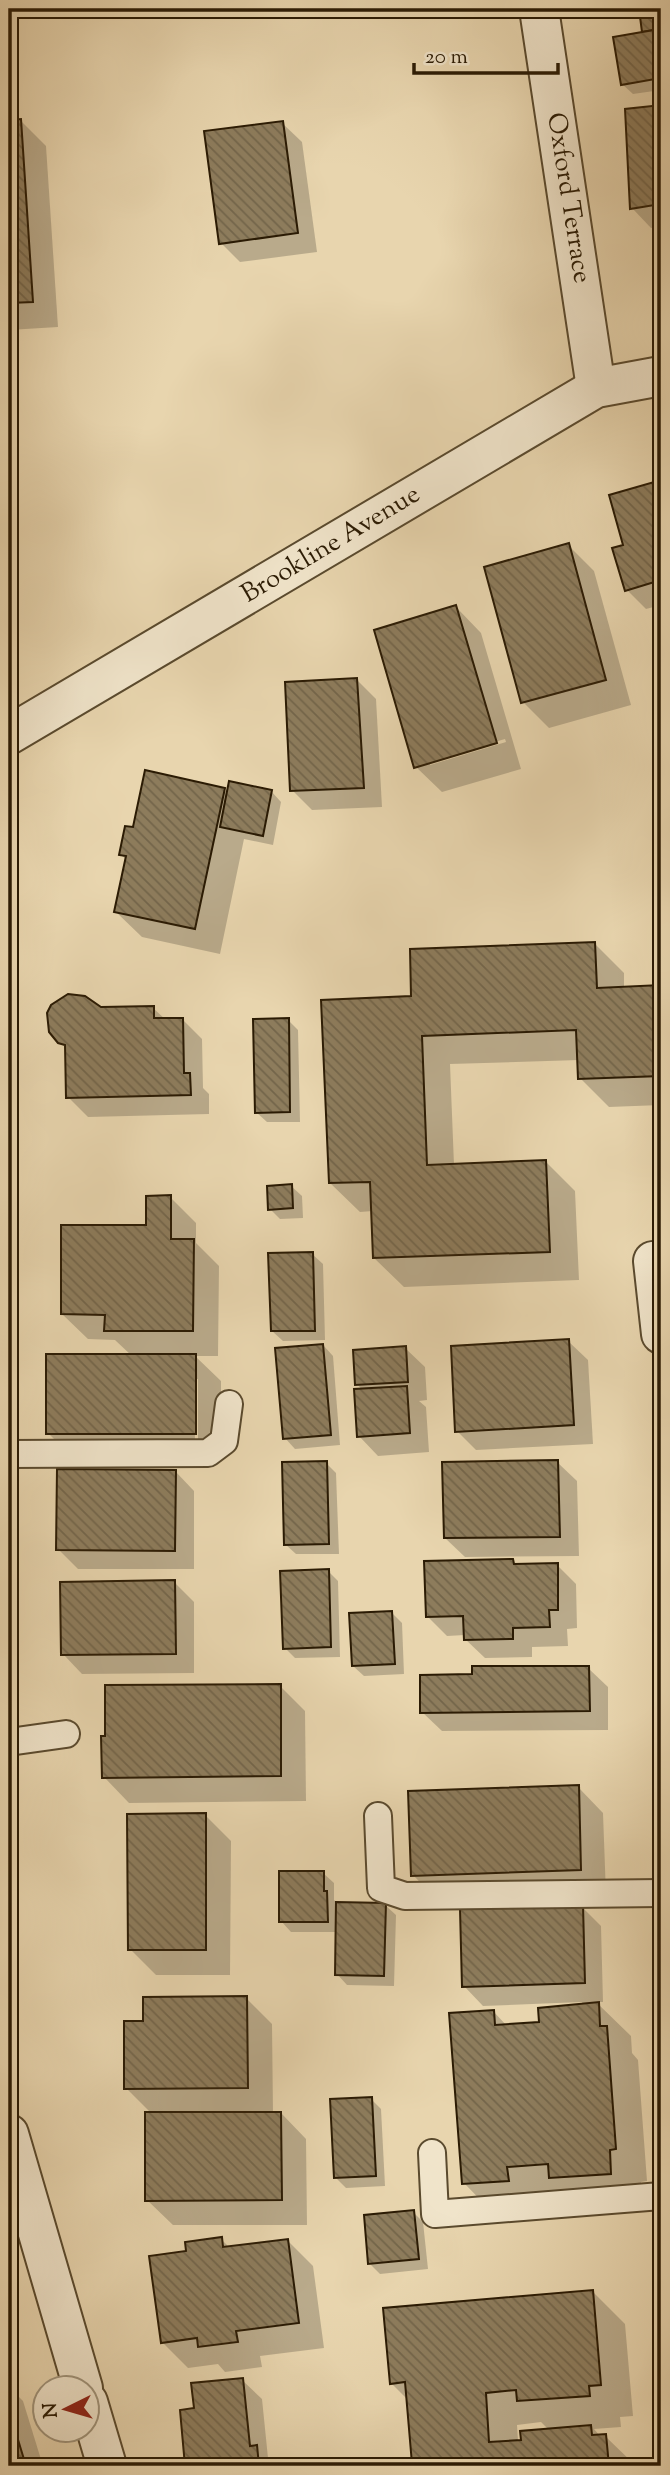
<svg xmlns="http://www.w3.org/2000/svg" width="670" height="2475" font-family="'Sorts Mill Goudy',serif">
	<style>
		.shadow { fill: #0003; fill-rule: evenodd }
		.building { fill: url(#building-back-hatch); stroke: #2b1b04; stroke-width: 2 }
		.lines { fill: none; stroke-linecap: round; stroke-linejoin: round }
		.lane-casing { stroke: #5a4a2e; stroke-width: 30 }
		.street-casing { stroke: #5a4a2e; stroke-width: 42 }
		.lane { stroke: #f0e4ca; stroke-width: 26 }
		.street { stroke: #f0e4ca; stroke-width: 38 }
		.labels { text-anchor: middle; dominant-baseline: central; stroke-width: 7; stroke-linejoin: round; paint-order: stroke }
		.street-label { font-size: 26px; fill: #2b1b04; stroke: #f0e4ca }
	</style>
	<defs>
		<pattern id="building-back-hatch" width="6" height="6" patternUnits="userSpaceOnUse" patternTransform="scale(1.75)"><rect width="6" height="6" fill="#8d7c5c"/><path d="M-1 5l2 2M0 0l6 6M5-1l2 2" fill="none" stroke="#73654a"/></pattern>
	</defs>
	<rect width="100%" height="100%" fill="#e8d5ae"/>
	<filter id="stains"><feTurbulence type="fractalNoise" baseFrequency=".00286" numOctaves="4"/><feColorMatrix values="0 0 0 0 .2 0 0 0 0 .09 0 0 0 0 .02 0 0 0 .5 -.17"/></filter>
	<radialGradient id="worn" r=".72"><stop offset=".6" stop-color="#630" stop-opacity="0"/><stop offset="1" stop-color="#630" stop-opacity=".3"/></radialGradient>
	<g class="shadow">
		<path d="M641,9H661V90L633,94L622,84L644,33Z"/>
		<path d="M661,107V226L651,228L632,208L627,111Z"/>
		<path d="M9,121H21L46,146L58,327L9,330Z"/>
		<path d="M282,123L302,142L317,252L240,262L221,243Z"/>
		<path d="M661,482V605L646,609L627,590L626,546L611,496Z"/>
		<path d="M568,545L594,571L631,705L549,728L523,702Z"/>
		<path d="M456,607L481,633L521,769L442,792L416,767ZM505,739L506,742L430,765V761Z"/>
		<path d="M356,679L376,699L382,807L312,810L292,790Z"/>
		<path d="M224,789L228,794L271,791L281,802L273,845L244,839L220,954L142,937L116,912L127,860L120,854L134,829Z"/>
		<path d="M594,943L624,973V988L661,987V1105L609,1107L580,1078L579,1060L450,1064L454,1165L546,1162L575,1191L579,1280L404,1287L374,1258L373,1211L360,1212L330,1183L413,998Z"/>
		<path d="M153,1008L166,1020L182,1019L202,1039L203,1088L209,1094V1114L88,1117L68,1097L67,1049L50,1031Z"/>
		<path d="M288,1020L298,1030L300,1122H267L256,1112Z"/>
		<path d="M291,1186L302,1196L303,1218L280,1219L270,1209Z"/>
		<path d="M170,1197L196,1223V1243L219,1266L218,1356H195L221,1381V1459H74L48,1433L132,1356L115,1340L88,1339L62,1314L148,1227ZM194,1379H198V1442H195Z"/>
		<path d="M312,1254L323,1264L325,1340L283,1341L272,1331Z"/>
		<path d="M568,1341L588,1360L593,1444L476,1450L457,1431Z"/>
		<path d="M323,1345L333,1356L340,1445L295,1449L285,1438Z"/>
		<path d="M405,1348L425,1367L427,1400L419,1401L426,1407L429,1452L378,1456L359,1436L363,1391L357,1384Z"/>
		<path d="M557,1462L577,1481L579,1556L465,1557L445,1538Z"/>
		<path d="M326,1463L336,1473L339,1554H296L285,1544Z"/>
		<path d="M175,1471L194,1491V1569H78L58,1549Z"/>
		<path d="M513,1561L517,1566L557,1565L576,1584L577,1628L567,1629L568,1646L532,1647V1657L485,1658L465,1639V1635L447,1636L427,1616Z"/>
		<path d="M328,1571L338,1581L340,1657L295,1658L285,1648Z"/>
		<path d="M174,1582L194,1602V1673L82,1674L63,1654Z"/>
		<path d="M392,1613L402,1623L404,1674L364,1676L353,1666Z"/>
		<path d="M588,1668L608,1687V1730L442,1731L422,1712L474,1676Z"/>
		<path d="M280,1686L305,1711L306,1801L129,1803L104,1777Z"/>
		<path d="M578,1787L603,1813L606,1895L438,1901L413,1875Z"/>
		<path d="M205,1815L231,1841L230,1975H156L130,1949Z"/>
		<path d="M323,1873L334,1883V1900L337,1903L385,1905L396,1915L394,1986L347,1985L337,1974V1932H291L281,1921Z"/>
		<path d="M582,1907L601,1926L603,2002H596L631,2036L632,2053L638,2060L647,2181L641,2182L642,2205L496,2216L464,2183L493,2011L507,2026L541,2023L583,2005L582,2002L483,2006L464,1986Z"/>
		<path d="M246,1998L272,2024L273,2113H281L306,2139L307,2225H173L147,2200L152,2114L126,2088L145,2023Z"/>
		<path d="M371,2099L381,2109L385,2186L346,2188L336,2178Z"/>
		<path d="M413,2212L423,2222L428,2269L380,2274L370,2264Z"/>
		<path d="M221,2239L230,2248L287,2240L313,2266L324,2348L260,2356L262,2367L225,2372L218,2364L188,2368L163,2343L187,2252Z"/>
		<path d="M593,2292L625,2324L633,2416L620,2417L621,2427L594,2429L600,2436H605L636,2466H406H414L408,2400L391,2383ZM541,2422L549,2430L518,2441L517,2425Z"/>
		<path d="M242,2380L262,2399L268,2458L276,2466H187L182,2412L196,2410Z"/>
		<path d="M9,2387L23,2401L43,2466H9Z"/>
	</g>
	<g class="building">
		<path d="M639,9H661V29L642,32Z"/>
		<path d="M654,30L661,78L621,85L613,37Z"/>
		<path d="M661,105V204L630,209L625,109Z"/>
		<path d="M21,119L33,302L9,303V120Z"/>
		<path d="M283,121L298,233L219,244L204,131Z"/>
		<path d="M661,480V580L625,591L612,548L623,545L609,495Z"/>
		<path d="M569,543L606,680L521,703L484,567Z"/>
		<path d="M456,605L497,743L414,768L374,630Z"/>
		<path d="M357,678L364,788L290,791L285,682Z"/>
		<path d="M145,770L225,788L195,929L114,912L126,856L119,855L125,826L133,827Z"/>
		<path d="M229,781L272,790L263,836L220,827Z"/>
		<path d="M595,942L597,988L661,985V1076L578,1079L576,1030L422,1036L427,1165L546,1160L550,1252L373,1258L370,1182L329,1183L321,1000L411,996L410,949Z"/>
		<path d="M68,994L85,996L101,1007L154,1006V1018H183L184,1073H190L191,1095L66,1098L65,1045L58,1043L49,1032L47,1013L51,1005Z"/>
		<path d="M289,1018L290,1112L255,1113L253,1019Z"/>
		<path d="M292,1184L293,1208L268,1210L267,1186Z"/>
		<path d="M171,1195V1239H194L193,1331H104L105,1315L61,1314V1225H146V1196Z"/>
		<path d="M313,1252L315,1331H271L268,1253Z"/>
		<path d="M569,1339L574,1425L455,1432L451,1346Z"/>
		<path d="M323,1344L331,1435L283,1439L275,1348Z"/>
		<path d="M406,1346L408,1382L355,1385L353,1350Z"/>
		<rect x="46" y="1354" width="150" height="80"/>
		<path d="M407,1386L410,1433L357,1437L354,1389Z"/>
		<path d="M558,1460L560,1537L444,1538L442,1462Z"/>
		<path d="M327,1461L329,1544L284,1545L282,1462Z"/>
		<path d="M57,1469L176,1470L175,1551L56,1550Z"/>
		<path d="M513,1559L514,1564L558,1563V1610H549L550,1627L513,1628V1639L464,1640L463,1616L426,1617L424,1561Z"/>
		<path d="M329,1569L331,1647L283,1649L280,1571Z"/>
		<path d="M175,1580L176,1654L61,1655L60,1582Z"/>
		<path d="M392,1611L395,1664L352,1666L349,1613Z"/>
		<path d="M472,1666H589L590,1711L420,1713V1675L472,1674Z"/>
		<path d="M281,1684V1776L102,1778L101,1736H105V1685Z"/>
		<path d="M579,1785L581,1870L411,1876L408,1791Z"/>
		<path d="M206,1813V1950H128L127,1814Z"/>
		<path d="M279,1871H324V1891H327L328,1922H279Z"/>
		<path d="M336,1902L386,1903L384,1976L335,1975Z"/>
		<path d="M583,1905L585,1983L462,1987L460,1909Z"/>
		<path d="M247,1996L248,2088L124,2089V2021H143V1997Z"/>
		<path d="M599,2002L600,2026H607L616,2149L610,2150L611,2174L549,2178L548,2164L507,2167L509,2181L462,2184L449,2013L494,2010L495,2025L539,2022L538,2008Z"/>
		<path d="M372,2097L376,2176L334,2178L330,2099Z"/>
		<path d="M145,2112H281L282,2200L145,2201Z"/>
		<path d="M414,2210L419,2259L368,2264L364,2215Z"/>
		<path d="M222,2237L223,2247L288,2239L299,2323L236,2331L238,2342L198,2347L197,2338L161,2343L149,2256L186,2251L185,2242Z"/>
		<path d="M593,2290L601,2385L589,2386L590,2396L517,2401L516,2390L486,2393L489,2442L521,2440L520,2431L591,2425L592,2435L606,2434L609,2466H395L412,2464L405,2382L390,2384L383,2308Z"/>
		<path d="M243,2378L250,2446L257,2445L259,2466H185L180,2410L194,2408L191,2383Z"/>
		<path d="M9,2410L26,2466H9Z"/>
	</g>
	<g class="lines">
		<defs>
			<g id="lane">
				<path d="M9,1454L208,1453L224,1441L229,1404"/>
				<path d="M9,1742L66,1734"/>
				<path d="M378,1816L381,1888L405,1896L661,1893"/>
				<path d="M432,2153L435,2214L661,2196"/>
			</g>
			<g id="street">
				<path d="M539,9L596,388"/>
				<path d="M9,735L596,388L661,376"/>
				<path d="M653,1261L661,1334"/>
				<path d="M9,2134L83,2388"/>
				<path d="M88,2402L107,2466"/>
			</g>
		</defs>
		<use href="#lane" class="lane-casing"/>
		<use href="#street" class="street-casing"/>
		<use href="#lane" class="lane"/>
		<use href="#street" class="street"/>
	</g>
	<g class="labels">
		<g class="street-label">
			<text transform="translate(568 198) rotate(81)">Oxford Terrace</text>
			<text transform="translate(331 545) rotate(-31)">Brookline Avenue</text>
		</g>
	</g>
	<rect width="670" height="2475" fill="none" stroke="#e8d5ae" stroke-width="35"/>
	<rect x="10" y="10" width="649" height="2454" fill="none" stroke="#2b1b04" stroke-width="3.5"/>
	<rect x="18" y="18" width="635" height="2440" fill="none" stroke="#2b1b04" stroke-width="2"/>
	<g transform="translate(66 2409) rotate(265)"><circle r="33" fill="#f0e4ca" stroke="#a1947b" stroke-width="2"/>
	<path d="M0-5L12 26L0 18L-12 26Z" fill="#8f2418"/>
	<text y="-10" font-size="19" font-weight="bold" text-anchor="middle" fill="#2b1b04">N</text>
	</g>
	<path d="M414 63v10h144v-10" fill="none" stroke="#2b1b04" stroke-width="3.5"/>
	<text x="425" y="63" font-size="21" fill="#2b1b04" stroke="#f0e4ca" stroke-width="5" paint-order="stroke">20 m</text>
	<rect width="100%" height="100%" filter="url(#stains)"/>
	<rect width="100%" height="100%" fill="url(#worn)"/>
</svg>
